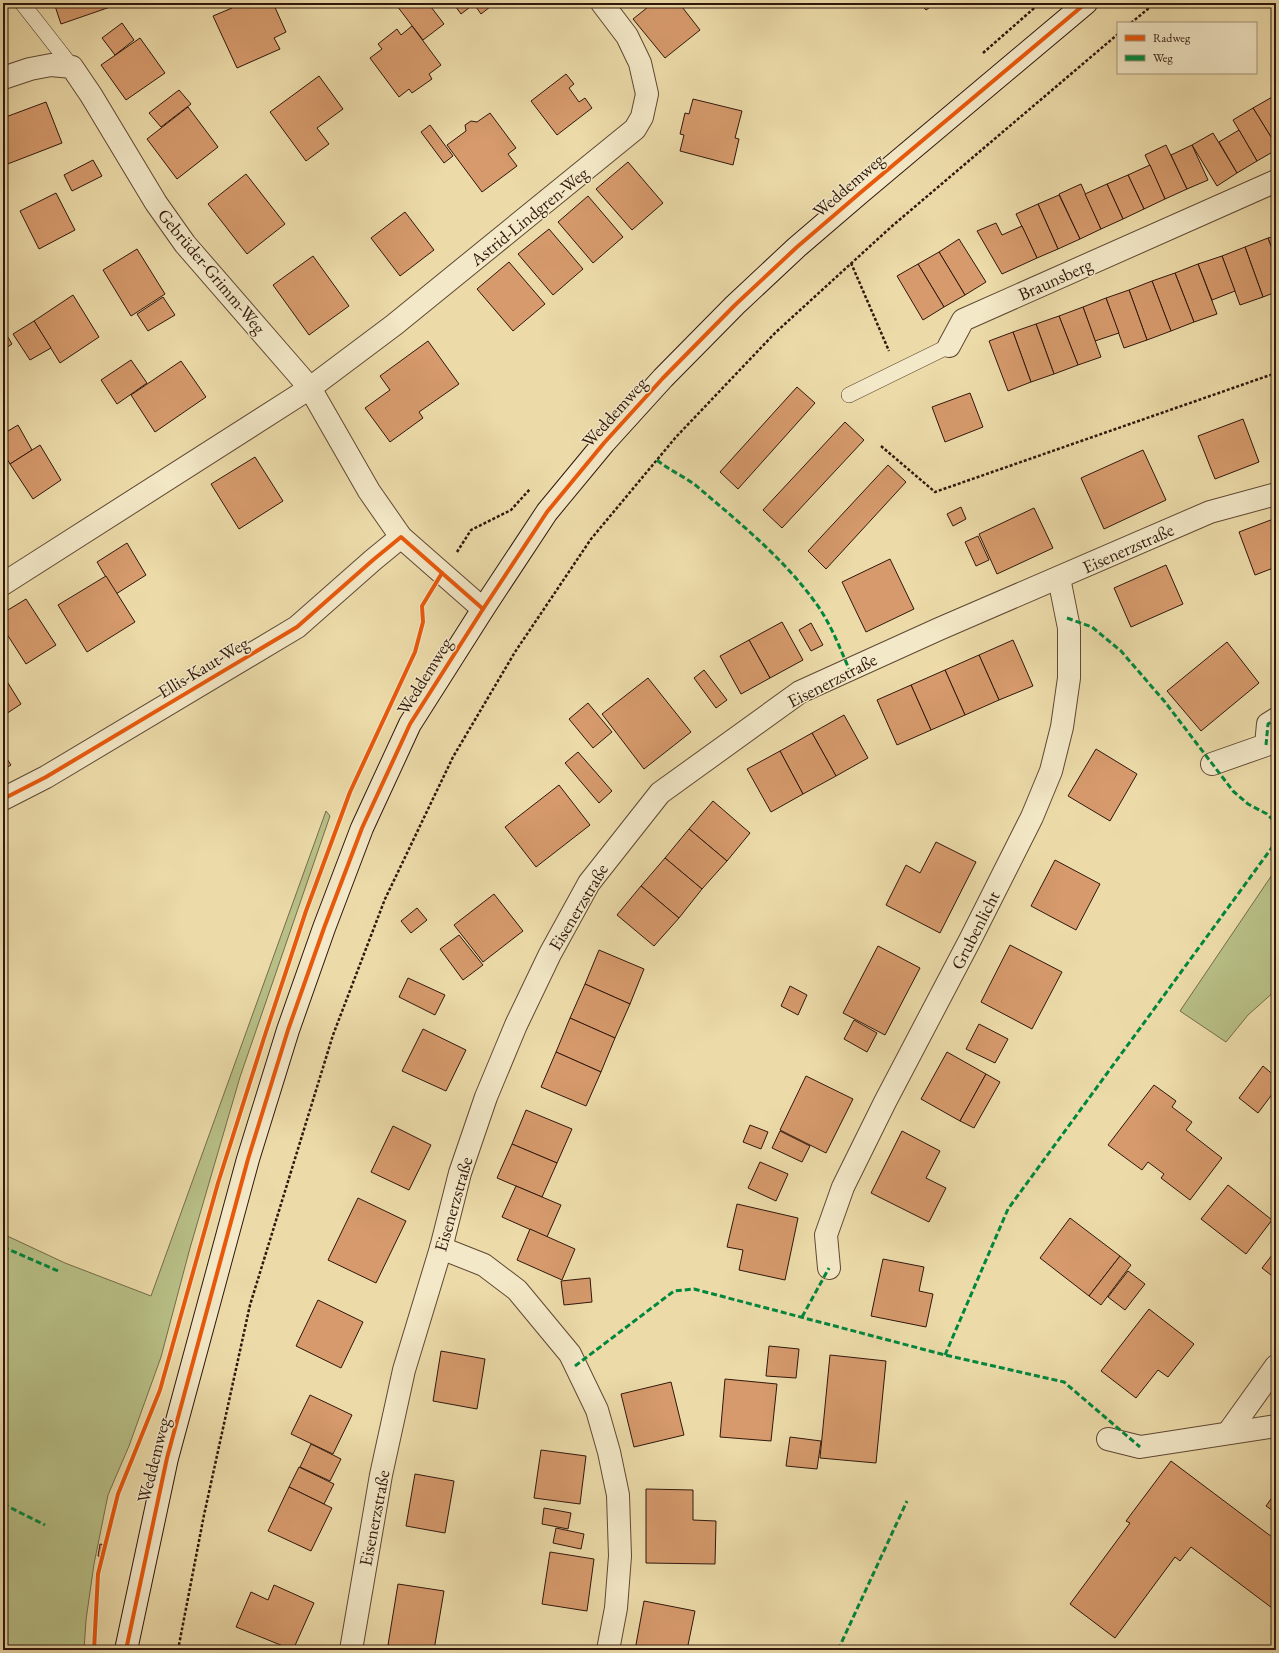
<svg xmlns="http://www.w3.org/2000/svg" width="1279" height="1653" font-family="'EB Garamond',serif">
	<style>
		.green { fill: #b8c087; stroke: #746c4a }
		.building { fill: #d69a6c; stroke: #30170c }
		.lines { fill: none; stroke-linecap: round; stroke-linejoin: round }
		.lane-casing { stroke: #5f4833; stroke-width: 16 }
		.street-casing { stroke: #5f4833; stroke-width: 24 }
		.secondary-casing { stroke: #30170c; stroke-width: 24 }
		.path { stroke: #30170c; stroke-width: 2.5; stroke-dasharray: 3 2; stroke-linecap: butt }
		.lane { stroke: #f3e8c7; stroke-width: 15 }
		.street { stroke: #f3e8c7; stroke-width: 22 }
		.secondary { stroke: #f3e8c7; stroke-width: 22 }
		.quiet { stroke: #00873e; stroke-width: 3; stroke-dasharray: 6 3; stroke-linecap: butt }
		.cycleway-casing { stroke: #f3e8c7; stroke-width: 6 }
		.cycleway { stroke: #e8590c; stroke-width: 4 }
		.labels { text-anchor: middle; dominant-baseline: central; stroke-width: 3; stroke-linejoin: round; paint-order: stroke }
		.street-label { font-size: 18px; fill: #30170c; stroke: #f3e8c7 }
	</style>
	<rect width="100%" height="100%" fill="#ecdba9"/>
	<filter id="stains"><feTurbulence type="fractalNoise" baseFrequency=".005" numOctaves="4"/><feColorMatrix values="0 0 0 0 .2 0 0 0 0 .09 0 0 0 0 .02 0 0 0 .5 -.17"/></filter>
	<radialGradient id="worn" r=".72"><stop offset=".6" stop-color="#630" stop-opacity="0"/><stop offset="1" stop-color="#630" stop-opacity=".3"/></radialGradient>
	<g class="green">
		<path d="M326,811L330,816L240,1077L190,1248L161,1357L129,1446L108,1495L94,1564L86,1620L84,1650H3V1234L65,1263L151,1296Z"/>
		<path d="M1276,869V990L1248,1015L1226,1042L1180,1011Z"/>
	</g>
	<g class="building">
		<path d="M54,3H113V6L61,24Z"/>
		<path d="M273,3L286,32L274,38L280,49L237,68L213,16L232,8L231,4L232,3Z"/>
		<path d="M402,3H428L444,24L423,40L397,6Z"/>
		<path d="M453,3H495L481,14L474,4L461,14Z"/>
		<path d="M653,3H679L700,30L665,58L633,19Z"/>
		<path d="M920,3H936L926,10Z"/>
		<path d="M122,23L134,40L115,55L102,38Z"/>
		<path d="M412,26L441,65L429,74L432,79L412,93L409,89L399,97L370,58L382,49L378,44L397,29L401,35Z"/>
		<path d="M140,38L165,73L126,100L101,65Z"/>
		<path d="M566,74L574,84L569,88L579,102L585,98L592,108L557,135L531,101Z"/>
		<path d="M319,76L343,109L317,128L329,144L306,161L270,112Z"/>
		<path d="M179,90L191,104L161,127L149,113Z"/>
		<path d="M1274,96L1276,99V145L1253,108Z"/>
		<path d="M693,99L742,111L735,138L739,139L733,165L680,151L684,135L680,134L685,113L689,114Z"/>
		<path d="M46,102L62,143L5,165L3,159V118Z"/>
		<path d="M188,107L218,147L177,179L147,139Z"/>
		<path d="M1253,108L1276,145V150L1257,161L1233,120Z"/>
		<path d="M490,113L516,148L508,154L517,166L482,192L447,145L466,131L465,125L471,121L477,122Z"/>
		<path d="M430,125L453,156L444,163L421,132Z"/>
		<path d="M1239,130L1257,161L1237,173L1219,142Z"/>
		<path d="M1213,133L1237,173L1217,186L1192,145Z"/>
		<path d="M1166,145L1187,189L1165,199L1145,155Z"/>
		<path d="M1192,145L1208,180L1187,189L1171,155Z"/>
		<path d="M93,160L102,176L72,191L64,175Z"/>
		<path d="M628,162L663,203L632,230L596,189Z"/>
		<path d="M1150,165L1165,199L1144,209L1128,175Z"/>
		<path d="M246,174L285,224L247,254L208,204Z"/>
		<path d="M1128,175L1144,209L1123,219L1107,184Z"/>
		<path d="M1081,184L1101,229L1080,239L1059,194Z"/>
		<path d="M1107,184L1123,219L1101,229L1085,194Z"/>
		<path d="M56,193L75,230L39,249L20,211Z"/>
		<path d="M1059,195L1080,239L1058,249L1038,204Z"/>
		<path d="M588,196L623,237L593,263L558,222Z"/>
		<path d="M1038,204L1058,249L1037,258L1016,214Z"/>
		<path d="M405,212L434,250L400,276L371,238Z"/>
		<path d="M996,223L1002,235L1022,226L1037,258L1002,274L977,231Z"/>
		<path d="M549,229L583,269L553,295L518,254Z"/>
		<path d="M1276,236V260L1268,238Z"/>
		<path d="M1268,238L1276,260V292L1263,297L1245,247Z"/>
		<path d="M959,239L986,282L965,295L939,252Z"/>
		<path d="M1245,247L1263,297L1240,305L1222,256Z"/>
		<path d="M137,249L165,294L131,316L103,270Z"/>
		<path d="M939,252L965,295L944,307L918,264Z"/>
		<path d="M313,256L349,306L309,335L273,285Z"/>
		<path d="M1222,256L1235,291L1212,300L1198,264Z"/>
		<path d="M509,262L545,304L513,331L477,289Z"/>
		<path d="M918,264L944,307L923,320L897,276Z"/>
		<path d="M1198,264L1217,314L1194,322L1175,273Z"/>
		<path d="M1175,273L1194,322L1171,331L1152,281Z"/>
		<path d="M1152,281L1171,331L1147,340L1129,290Z"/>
		<path d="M1129,290L1147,340L1124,348L1106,298Z"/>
		<path d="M73,295L99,337L60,363L34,321Z"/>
		<path d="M163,297L175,315L148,331L137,314Z"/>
		<path d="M1106,298L1119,333L1095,341L1083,307Z"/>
		<path d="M1083,307L1101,357L1078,365L1059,316Z"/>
		<path d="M1059,316L1078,365L1054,374L1036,324Z"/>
		<path d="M34,321L51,348L30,360L13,334Z"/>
		<path d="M1036,324L1054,374L1031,382L1013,332Z"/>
		<path d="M3,329L12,344L3,350Z"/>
		<path d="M1013,332L1031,382L1008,391L989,341Z"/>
		<path d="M428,341L459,384L419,412L423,418L390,442L365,408L390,390L380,376Z"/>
		<path d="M131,360L147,383L117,404L101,380Z"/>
		<path d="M181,361L206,397L155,432L131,395Z"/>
		<path d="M797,387L815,403L738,489L720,472Z"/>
		<path d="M970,393L983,427L945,442L932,407Z"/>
		<path d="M1243,419L1259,462L1215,479L1198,436Z"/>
		<path d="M845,422L864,440L782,528L763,510Z"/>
		<path d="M18,425L32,450L10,464L3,452V434Z"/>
		<path d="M40,445L61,480L33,499L10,464Z"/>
		<path d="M1143,450L1166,500L1104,529L1081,478Z"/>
		<path d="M255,457L283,501L239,529L211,484Z"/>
		<path d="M888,465L906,482L826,569L808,551Z"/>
		<path d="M961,507L966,519L953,526L947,514Z"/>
		<path d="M1034,508L1053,548L997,574L979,534Z"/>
		<path d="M1276,518V567L1255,575L1239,532Z"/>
		<path d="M978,536L989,560L976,566L965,542Z"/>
		<path d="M127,543L146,575L116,594L97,562Z"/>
		<path d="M890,559L914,609L866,632L842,582Z"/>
		<path d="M1166,565L1183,604L1131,627L1114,588Z"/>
		<path d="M106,576L135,622L87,652L58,605Z"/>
		<path d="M26,599L56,645L26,664L3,628V613Z"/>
		<path d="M782,622L803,660L770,678L749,640Z"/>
		<path d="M811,623L823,645L811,651L799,630Z"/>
		<path d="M749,640L770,678L741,694L720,656Z"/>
		<path d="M1013,640L1033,686L999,700L979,655Z"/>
		<path d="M1227,642L1259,683L1201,731L1167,691Z"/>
		<path d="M979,655L999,700L965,715L945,670Z"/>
		<path d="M704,670L727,700L716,708L694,678Z"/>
		<path d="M945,670L965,715L931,730L911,685Z"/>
		<path d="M3,675L21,704L3,716Z"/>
		<path d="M648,678L691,732L644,769L602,714Z"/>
		<path d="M911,685L931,730L897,745L877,700Z"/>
		<path d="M588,703L612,732L593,748L569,719Z"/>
		<path d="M844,715L868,758L836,776L812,733Z"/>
		<path d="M812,733L836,776L803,794L780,751Z"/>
		<path d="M1096,749L1137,774L1110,821L1068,796Z"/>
		<path d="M780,751L803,794L771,812L747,769Z"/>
		<path d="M578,752L612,791L599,803L565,763Z"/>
		<path d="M3,753L11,765L3,770Z"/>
		<path d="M559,785L590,825L536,867L505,827Z"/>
		<path d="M713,801L750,833L727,861L689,829Z"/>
		<path d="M689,829L727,861L702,889L665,858Z"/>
		<path d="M936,842L976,862L940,933L886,905L906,865L920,873Z"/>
		<path d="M665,858L702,889L679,918L641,886Z"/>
		<path d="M1055,860L1100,884L1076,930L1031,906Z"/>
		<path d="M641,886L679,918L654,946L617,915Z"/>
		<path d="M494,894L523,931L483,962L454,925Z"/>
		<path d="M417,908L427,920L411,933L401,921Z"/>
		<path d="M459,935L483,965L463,980L440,949Z"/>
		<path d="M1010,945L1062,972L1032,1029L981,1002Z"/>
		<path d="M878,946L920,968L885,1035L843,1013Z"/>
		<path d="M599,950L644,969L630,1004L585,984Z"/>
		<path d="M408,978L445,995L435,1015L399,997Z"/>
		<path d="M585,984L630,1004L615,1038L570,1018Z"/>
		<path d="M790,986L807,995L798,1015L781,1006Z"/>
		<path d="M570,1018L615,1038L601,1072L556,1052Z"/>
		<path d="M854,1020L877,1033L867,1052L844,1039Z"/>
		<path d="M979,1024L1008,1039L995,1063L966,1049Z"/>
		<path d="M423,1029L466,1050L446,1091L402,1071Z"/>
		<path d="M556,1052L601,1072L586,1106L541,1087Z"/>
		<path d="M947,1052L986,1074L960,1121L921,1099Z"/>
		<path d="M1263,1066L1276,1077V1089L1258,1113L1239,1098Z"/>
		<path d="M986,1074L1000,1082L974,1128L960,1121Z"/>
		<path d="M806,1076L853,1099L826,1153L780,1130Z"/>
		<path d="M1154,1085L1176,1101L1172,1107L1192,1122L1186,1130L1222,1158L1190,1200L1161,1178L1164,1174L1148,1162L1142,1170L1108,1145Z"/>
		<path d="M526,1110L572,1129L557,1163L512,1144Z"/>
		<path d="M750,1125L768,1132L761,1149L743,1142Z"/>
		<path d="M393,1126L431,1145L409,1190L371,1172Z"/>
		<path d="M780,1131L810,1146L802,1162L772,1148Z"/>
		<path d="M902,1131L940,1151L926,1178L946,1188L929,1222L871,1193Z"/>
		<path d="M512,1144L557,1163L542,1197L497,1178Z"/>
		<path d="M760,1162L788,1174L776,1201L748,1188Z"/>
		<path d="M1228,1185L1272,1220L1246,1254L1201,1219Z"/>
		<path d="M516,1186L561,1205L547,1237L502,1217Z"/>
		<path d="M358,1198L406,1221L376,1283L328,1260Z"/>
		<path d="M737,1204L798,1218L785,1280L739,1270L743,1250L727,1247Z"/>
		<path d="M1070,1218L1120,1256L1089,1296L1040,1258Z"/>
		<path d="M530,1229L575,1249L562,1280L517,1260Z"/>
		<path d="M1276,1250V1279L1262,1268Z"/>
		<path d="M1120,1256L1131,1265L1101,1305L1089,1296Z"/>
		<path d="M883,1259L924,1267L919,1291L933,1294L926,1327L871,1316Z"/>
		<path d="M1128,1271L1145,1284L1125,1310L1108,1297Z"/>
		<path d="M590,1278L592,1302L564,1305L561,1281Z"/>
		<path d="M318,1300L363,1322L341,1368L296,1346Z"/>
		<path d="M1149,1309L1194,1344L1168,1377L1158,1370L1136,1398L1101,1371Z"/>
		<path d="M769,1346L799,1349L796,1378L766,1376Z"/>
		<path d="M441,1351L485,1359L477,1409L433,1401Z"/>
		<path d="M830,1355L886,1361L876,1463L820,1458Z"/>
		<path d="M725,1379L777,1384L771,1441L720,1437Z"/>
		<path d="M671,1382L684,1435L634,1447L621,1394Z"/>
		<path d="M310,1395L352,1415L333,1454L291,1434Z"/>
		<path d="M790,1437L821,1441L817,1469L786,1466Z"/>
		<path d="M311,1444L341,1459L330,1481L300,1467Z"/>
		<path d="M541,1450L586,1456L580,1504L534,1498Z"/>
		<path d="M1171,1461L1276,1540V1611L1191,1547L1180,1561L1175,1557L1115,1638L1070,1604L1130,1523L1126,1521Z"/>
		<path d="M299,1467L334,1484L324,1504L289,1487Z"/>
		<path d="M415,1474L454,1481L445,1533L406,1526Z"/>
		<path d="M289,1487L332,1508L311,1551L268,1531Z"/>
		<path d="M646,1489L693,1490V1520L716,1521L715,1564L646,1563Z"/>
		<path d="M1276,1492V1513L1266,1506Z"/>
		<path d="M544,1508L571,1513L568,1529L542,1524Z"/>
		<path d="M556,1528L584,1534L581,1549L553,1543Z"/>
		<path d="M100,1544L105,1545L102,1557L98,1556Z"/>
		<path d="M550,1552L594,1559L587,1611L542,1604Z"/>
		<path d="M398,1584L444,1591L434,1650H415L388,1645Z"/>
		<path d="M274,1585L314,1603L293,1650L236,1627L251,1592L268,1600Z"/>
		<path d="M644,1601L695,1611L687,1650H635Z"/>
	</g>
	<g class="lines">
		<defs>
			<g id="lane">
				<path d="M22,3L72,67"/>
				<path d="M849,395L949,346"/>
			</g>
			<g id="street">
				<path d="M3,78L30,69L51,65L72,67L91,95L156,203L185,244L310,388L369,491L401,537L483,609"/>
				<path d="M949,346L963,320L1276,181"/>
				<path d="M3,584L310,388L394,325L635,129L642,117L647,94L640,63L627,36L602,3"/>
				<path d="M1212,764L1266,745L1268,724L1276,719"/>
				<path d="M3,799L46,777L297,627L373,560L401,537"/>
				<path d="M441,1248L484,1265L517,1290L570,1354L597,1410L609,1452L618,1495L620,1556L616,1608L608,1650"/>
				<path d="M829,1268L826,1235L843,1187L885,1102L970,940L1032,817L1051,771L1062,727L1069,678V628L1059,578"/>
				<path d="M1228,1433L1276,1366"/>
				<path d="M1108,1439L1140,1447L1276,1426"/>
				<path d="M351,1650L381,1475L404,1370L441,1248L460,1173L486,1097L516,1025L550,954L589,883L660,793L800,692L939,629L1210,512L1276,494"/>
			</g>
			<path id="secondary" d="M126,1650L167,1458L248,1159L288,1030L324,928L362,828L410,724L483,609L547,512L604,443L663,378L735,305L797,247L860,193L1086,3"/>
		</defs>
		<use href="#lane" class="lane-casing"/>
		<use href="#street" class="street-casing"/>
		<use href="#secondary" class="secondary-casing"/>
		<g class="path">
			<path d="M1131,23L1155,3"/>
			<path d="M983,53L1040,3"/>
			<path d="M851,263L889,351"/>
			<path d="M881,446L935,492L1276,373"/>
			<path d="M457,552L471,530L511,510L530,489"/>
			<path d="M392,701L415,652L423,622L422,606L428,596"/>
			<path d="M94,1650L98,1574L118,1494L150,1415"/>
			<path d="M178,1650L204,1515L250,1305L333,1035L385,899L453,757L515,652L591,539L676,437L775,333L891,227L1118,34"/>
		</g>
		<use href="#lane" class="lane"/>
		<use href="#street" class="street"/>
		<use href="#secondary" class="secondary"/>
		<g class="quiet">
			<path d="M657,460C671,472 687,477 700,489C741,524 783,558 815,602C830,622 839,646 849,669"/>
			<path d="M1067,618L1092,627L1121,651L1165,702L1233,791L1248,804L1267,814L1276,823"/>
			<path d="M1266,745L1268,724L1276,719"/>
			<path d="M3,1247L58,1271"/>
			<path d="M802,1317L829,1268"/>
			<path d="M945,1355L1008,1209L1276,842"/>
			<path d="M575,1366L674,1291L694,1289L945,1355L1064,1382L1140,1447"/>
			<path d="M3,1504L45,1525"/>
			<path d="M838,1650L907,1501"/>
		</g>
		<defs>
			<g id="cycleway">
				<path d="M3,799L46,777L297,627L373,560L401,537L483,609"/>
				<path d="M94,1650L98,1574L118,1494L160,1390L218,1183L264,1038L306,911L350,792L415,652L423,622L422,606L442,573"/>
				<path d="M126,1650L167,1458L248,1159L288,1030L324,928L362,828L410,724L483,609L547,512L604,443L663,378L735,305L797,247L860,193L1086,3"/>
			</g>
		</defs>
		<use href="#cycleway" class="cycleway-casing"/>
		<use href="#cycleway" class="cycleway"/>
	</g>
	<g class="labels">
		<g class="street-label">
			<text transform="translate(848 185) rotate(-41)">Weddemweg</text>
			<text transform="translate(529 216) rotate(-39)">Astrid-Lindgren-Weg</text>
			<text transform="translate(212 271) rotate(50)">Gebrüder-Grimm-Weg</text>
			<text transform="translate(1055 279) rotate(-24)">Braunsberg</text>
			<text transform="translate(614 412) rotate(-48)">Weddemweg</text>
			<text transform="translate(1128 548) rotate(-24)">Eisenerzstraße</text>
			<text transform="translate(203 667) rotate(-31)">Ellis-Kaut-Weg</text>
			<text transform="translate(424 676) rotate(-58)">Weddemweg</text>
			<text transform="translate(832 680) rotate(-27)">Eisenerzstraße</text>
			<text transform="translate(578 907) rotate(-59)">Eisenerzstraße</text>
			<text transform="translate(975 930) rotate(-63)">Grubenlicht</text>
			<text transform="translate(453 1204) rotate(-74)">Eisenerzstraße</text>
			<text transform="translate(153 1460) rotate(-76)">Weddemweg</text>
			<text transform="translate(374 1518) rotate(-79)">Eisenerzstraße</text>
		</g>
	</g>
	<rect width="1279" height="1653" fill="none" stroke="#ecdba9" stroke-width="16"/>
	<rect x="4" y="4" width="1271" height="1645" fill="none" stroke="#30170c" stroke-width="2"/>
	<rect x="8" y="8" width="1263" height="1637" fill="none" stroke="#30170c"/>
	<rect x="1117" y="22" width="140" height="52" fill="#f3e8c7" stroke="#a5947c"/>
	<rect x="1125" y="35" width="20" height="6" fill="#e8590c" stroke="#a5947c"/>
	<text x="1153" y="42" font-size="12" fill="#30170c">Radweg</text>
	<rect x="1125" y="55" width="20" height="6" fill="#00873e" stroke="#a5947c"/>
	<text x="1153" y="62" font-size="12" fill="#30170c">Weg</text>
	<rect width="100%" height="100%" filter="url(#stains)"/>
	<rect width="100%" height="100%" fill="url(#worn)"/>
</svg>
